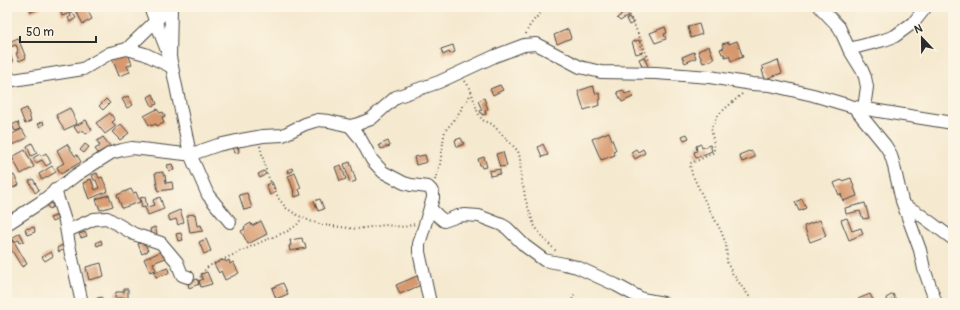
<svg xmlns="http://www.w3.org/2000/svg" width="960" height="310" font-family="Pangolin,sans-serif">
	<style>
		.building { fill: #d7986d }
		.lines { fill: none; stroke-linecap: round; stroke-linejoin: round }
		.minor-casing { stroke: #494844; stroke-width: 14 }
		.path { stroke: #494844; stroke-width: 2; stroke-dasharray: 1 3; stroke-linecap: butt }
		.minor { stroke: #fff; stroke-width: 12 }
	</style>
	<rect width="100%" height="100%" fill="#fcf5e5"/>
	<filter id="ink" filterUnits="userSpaceOnUse"><feTurbulence type="fractalNoise" baseFrequency=".025" numOctaves="2"/><feDisplacementMap in="SourceGraphic" scale="8" xChannelSelector="R" yChannelSelector="G"/><feConvolveMatrix kernelMatrix="1 2 1 2 8 2 1 2 1" color-interpolation-filters="sRGB"/></filter>
	<filter id="wash" filterUnits="userSpaceOnUse"><feTurbulence type="fractalNoise" baseFrequency=".012" numOctaves="4" result="noise"/><feDisplacementMap in="SourceGraphic" scale="16" xChannelSelector="R" yChannelSelector="G"/><feGaussianBlur stdDeviation="0.9" result="paint"/><feColorMatrix in="noise" values="0 0 0 0 0 0 0 0 0 0 0 0 0 0 0 0 0 1.4 0 .05"/><feComposite in="paint" operator="in"/></filter>
	<g filter="url(#wash)">
		<rect width="100%" height="100%" fill="#f5e9cf"/>
		<g id="blocks">
			<g class="building">
				<path d="M29,7H43L31,12Z"/>
				<path d="M59,7H68L70,13L62,16Z"/>
				<path d="M74,7H86L92,19L83,24Z"/>
				<path d="M625,12L628,16L620,21L617,18Z"/>
				<path d="M73,13L76,18L70,22L68,18L71,16L70,14Z"/>
				<path d="M629,17L633,23L629,25L626,19Z"/>
				<path d="M699,24L702,34L691,38L688,27Z"/>
				<path d="M665,27L667,33L664,34L666,39L655,43L650,33Z"/>
				<path d="M568,29L571,38L557,44L554,35Z"/>
				<path d="M18,38L26,58L19,61L16,53H18L17,51L18,50L16,45L10,47L9,42Z"/>
				<path d="M639,40L643,52L636,54L632,42Z"/>
				<path d="M737,41L743,57L731,61L729,56L725,57L724,54H722L720,49L724,48L722,44L729,42V44Z"/>
				<path d="M7,45L13,62L7,64Z"/>
				<path d="M453,45L455,52L450,54L449,52L443,55L441,49Z"/>
				<path d="M709,46L714,59L703,63L698,51Z"/>
				<path d="M694,52L696,58L685,63L682,57Z"/>
				<path d="M121,54L122,57L128,54L132,64L127,66L130,72L119,76L112,58Z"/>
				<path d="M644,57L648,66L643,68L639,59Z"/>
				<path d="M778,60L782,73L765,79L762,70L764,69L762,66Z"/>
				<path d="M500,85L503,90L493,95L490,89Z"/>
				<path d="M593,86L596,94L599,93L601,99L599,100L600,105L584,110L578,91Z"/>
				<path d="M623,90L625,94L631,92L633,97L622,102L617,92Z"/>
				<path d="M153,94L157,104L152,106L148,97Z"/>
				<path d="M128,96L133,105L127,108L122,99Z"/>
				<path d="M484,98L488,109L485,110L486,114L482,115L480,111L482,110L478,101Z"/>
				<path d="M106,99L110,103L103,110L99,106Z"/>
				<path d="M27,108L31,121L25,124L20,111Z"/>
				<path d="M70,108L77,124L64,130L56,115Z"/>
				<path d="M157,109L160,113L163,112L165,116L162,117L164,123L157,126L156,124L151,126L150,124L149,125L144,116Z"/>
				<path d="M110,113L115,120L112,122L116,126L105,134L96,123Z"/>
				<path d="M86,120L92,130L86,134L83,130L78,133L74,127Z"/>
				<path d="M43,121L44,124L40,127L38,124Z"/>
				<path d="M18,122L21,129L15,131L12,125Z"/>
				<path d="M121,124L129,133L120,140L112,132Z"/>
				<path d="M22,129L27,138L13,145L9,136Z"/>
				<path d="M609,132L616,150L613,151L615,155L601,160L592,139Z"/>
				<path d="M687,134L689,138L684,140L682,136Z"/>
				<path d="M103,137L111,147L104,152L103,150L98,153L95,149L100,146L97,141Z"/>
				<path d="M461,138L464,144L457,147L455,140Z"/>
				<path d="M388,141L390,146L381,149L379,145Z"/>
				<path d="M32,143L37,153L31,156L27,146Z"/>
				<path d="M7,144L10,151L7,153Z"/>
				<path d="M67,144L75,156L77,155L81,162L61,174L57,167L64,163L57,150Z"/>
				<path d="M85,144L89,147L84,153L80,150Z"/>
				<path d="M543,144L548,155L542,157L538,147Z"/>
				<path d="M701,144L702,148L710,145L712,151L696,158L694,152L697,151L696,146Z"/>
				<path d="M238,146L239,152L235,153L233,147Z"/>
				<path d="M636,149L638,152L643,149L645,153L635,159L631,152Z"/>
				<path d="M25,150L34,167L21,174L12,157Z"/>
				<path d="M749,151L750,152L752,151L755,157L742,162L739,155Z"/>
				<path d="M503,152L507,166L500,167L496,154Z"/>
				<path d="M46,153L51,163L46,166L42,160L36,163L33,158L40,154L41,156Z"/>
				<path d="M425,155L427,162L416,165L414,157Z"/>
				<path d="M484,157L487,167L482,168L481,165H480L478,159Z"/>
				<path d="M350,162L356,181L350,183L344,164Z"/>
				<path d="M172,164L174,170L169,171L167,165Z"/>
				<path d="M341,165L346,179L340,181L335,167Z"/>
				<path d="M52,166L56,172L42,180L39,174Z"/>
				<path d="M292,168L293,171L288,173L287,170Z"/>
				<path d="M500,169V174L490,176L489,171Z"/>
				<path d="M264,171L266,174L260,178L258,174Z"/>
				<path d="M163,172V175H165L166,183L172,182L173,189L158,191L155,173Z"/>
				<path d="M97,173L99,178L102,177L108,191L89,199L83,183L88,181L87,180L91,179L95,190L99,188L96,180H94L92,175Z"/>
				<path d="M295,173L301,188L299,189L301,195L295,197L293,191H294L288,176Z"/>
				<path d="M14,175L19,185L12,188L8,178Z"/>
				<path d="M851,178L857,196L843,201L841,194L839,195L834,183L841,180L842,181Z"/>
				<path d="M33,179L39,190L35,193L29,181Z"/>
				<path d="M272,182L276,192L270,195L266,185Z"/>
				<path d="M131,189L133,193L136,192L140,202L122,208L117,195Z"/>
				<path d="M247,193L252,208L244,210L239,195Z"/>
				<path d="M109,195L113,206L100,210L96,199Z"/>
				<path d="M145,197L147,207L155,205L153,200L160,197L164,209L148,215L145,207L142,208L140,198Z"/>
				<path d="M320,199L324,209L318,211L314,201Z"/>
				<path d="M802,199L806,208L799,211L795,202Z"/>
				<path d="M51,203L53,207L49,209L47,205Z"/>
				<path d="M865,203L869,218L863,219L860,211L846,214L845,208Z"/>
				<path d="M7,205L12,213L7,216Z"/>
				<path d="M180,210L184,222L178,225L176,219L170,221L168,215Z"/>
				<path d="M60,214L61,218L52,222L50,218Z"/>
				<path d="M195,214L197,226L201,225L203,231L190,233L187,215Z"/>
				<path d="M847,218L852,231L861,228L863,234L849,240L841,220Z"/>
				<path d="M820,220L826,236L810,242L804,226Z"/>
				<path d="M261,221L267,234L248,244L241,231L245,229L244,227L251,223L252,226Z"/>
				<path d="M34,227L35,232L27,235L25,229Z"/>
				<path d="M155,227L157,234L151,235L150,229Z"/>
				<path d="M85,232L87,236L81,238L79,234Z"/>
				<path d="M20,233L24,241L20,243L19,240L14,242L12,238Z"/>
				<path d="M181,233L183,240L178,241L176,234Z"/>
				<path d="M12,238L27,264L22,267L7,243V241Z"/>
				<path d="M302,238L303,243H305L306,248L290,251L289,246L291,245L290,240Z"/>
				<path d="M206,239L211,251L204,254L199,242Z"/>
				<path d="M101,240L102,244L97,246L96,243Z"/>
				<path d="M144,241L148,251L142,254L138,244Z"/>
				<path d="M66,243L68,247L59,252L57,248Z"/>
				<path d="M165,250L168,257L153,263L156,270L150,272L144,259Z"/>
				<path d="M51,252L53,256L45,261L42,257Z"/>
				<path d="M222,260L223,261L225,260L226,262L229,260L230,264L233,262L239,273L225,280L221,271L219,273L214,264Z"/>
				<path d="M101,263L104,276L89,280L86,267Z"/>
				<path d="M168,268L169,273L156,277L154,272Z"/>
				<path d="M207,272L212,284L201,287L199,281L203,279L201,274Z"/>
				<path d="M417,276L421,285L400,294L396,285Z"/>
				<path d="M197,279L199,284L189,288L188,283Z"/>
				<path d="M283,283L288,294L276,299L272,288Z"/>
				<path d="M124,289H128V298H115L116,292H124Z"/>
				<path d="M870,294L873,300L865,303H860L858,299Z"/>
				<path d="M893,294L897,303H889L886,298Z"/>
				<path d="M102,297V301L98,302L97,298Z"/>
			</g>
		</g>
	</g>
	<g filter="url(#ink)">
		<use href="#blocks" fill-opacity="0" stroke="#494844" stroke-width="1"/>
		<g class="lines">
			<defs>
				<g id="minor">
					<path d="M150,7L168,53"/>
					<path d="M171,7L170,57L190,154L208,195L230,222"/>
					<path d="M820,7L839,27L849,49L862,70L865,77L867,87L864,108"/>
					<path d="M127,49L170,7"/>
					<path d="M849,49L884,40L895,36L914,22L926,7"/>
					<path d="M7,81L39,76L83,69L110,53L127,49L145,54L172,67"/>
					<path d="M854,107L885,145L890,153L893,162L902,201L920,250L924,269L936,303"/>
					<path d="M350,126L360,138L372,160L383,172L404,183L411,185L428,187L431,190L433,194V198L419,244V252L430,303"/>
					<path d="M55,190L65,221L69,245L82,303"/>
					<path d="M904,205L918,213L953,239"/>
					<path d="M430,208L437,215L444,221L458,216L465,215L479,216L502,225L507,228L525,246L544,260L564,264L577,267L616,285L642,299L663,303"/>
					<path d="M7,224L41,202L76,175L111,153L122,150L132,148L185,154L195,153L218,145L241,140L263,136L283,135L305,124L318,120L329,121L350,126L358,124L371,119L396,97L439,82L495,56L524,45L536,44L544,48L580,67L601,72L656,73L710,77L752,84L770,85L813,95L854,107L953,123"/>
					<path d="M67,231L94,219L107,218L134,234L161,243L177,262L182,275L188,277"/>
				</g>
			</defs>
			<use href="#minor" class="minor-casing"/>
			<g class="path">
				<path d="M620,7L627,13L632,20L643,45L645,51L648,57L649,62"/>
				<path d="M526,34C529,23 539,15 547,7"/>
				<path d="M465,81L470,88L478,113L482,120L492,124L518,151L520,158L521,181L524,189L525,198L534,225L543,238L556,251"/>
				<path d="M742,94L719,114L711,128L714,145V152L699,160L691,163L690,165L692,174L705,201L721,231L726,244L727,262L732,273L754,303"/>
				<path d="M260,146L267,174L279,199L286,208L297,215L310,221L323,225L357,229L385,225L404,227L415,224"/>
				<path d="M435,180L440,164L444,136L445,131L455,119L471,94"/>
				<path d="M198,285C200,277 202,272 209,266L263,241L288,231L297,225L302,218"/>
				<path d="M571,303L575,292"/>
				<path d="M946,303L953,299"/>
			</g>
			<use href="#minor" class="minor"/>
		</g>
	</g>
	<rect width="960" height="310" fill="none" stroke="#fcf5e5" stroke-width="24"/>
	<g transform="translate(922 38) rotate(338)" stroke="#fcf5e5" stroke-width="3" paint-order="stroke">
	<path d="M0-3L7 15L0 10L-7 15Z" fill="#2b2b2b"/>
	<text y="-6" font-size="11" font-weight="bold" text-anchor="middle" fill="#2b2b2b">N</text>
	</g>
	<path d="M20 36v6h76v-6" fill="none" stroke="#2b2b2b" stroke-width="2"/>
	<text x="26" y="36" font-size="12" fill="#2b2b2b" stroke="#fcf5e5" stroke-width="3" paint-order="stroke">50 m</text>
</svg>
